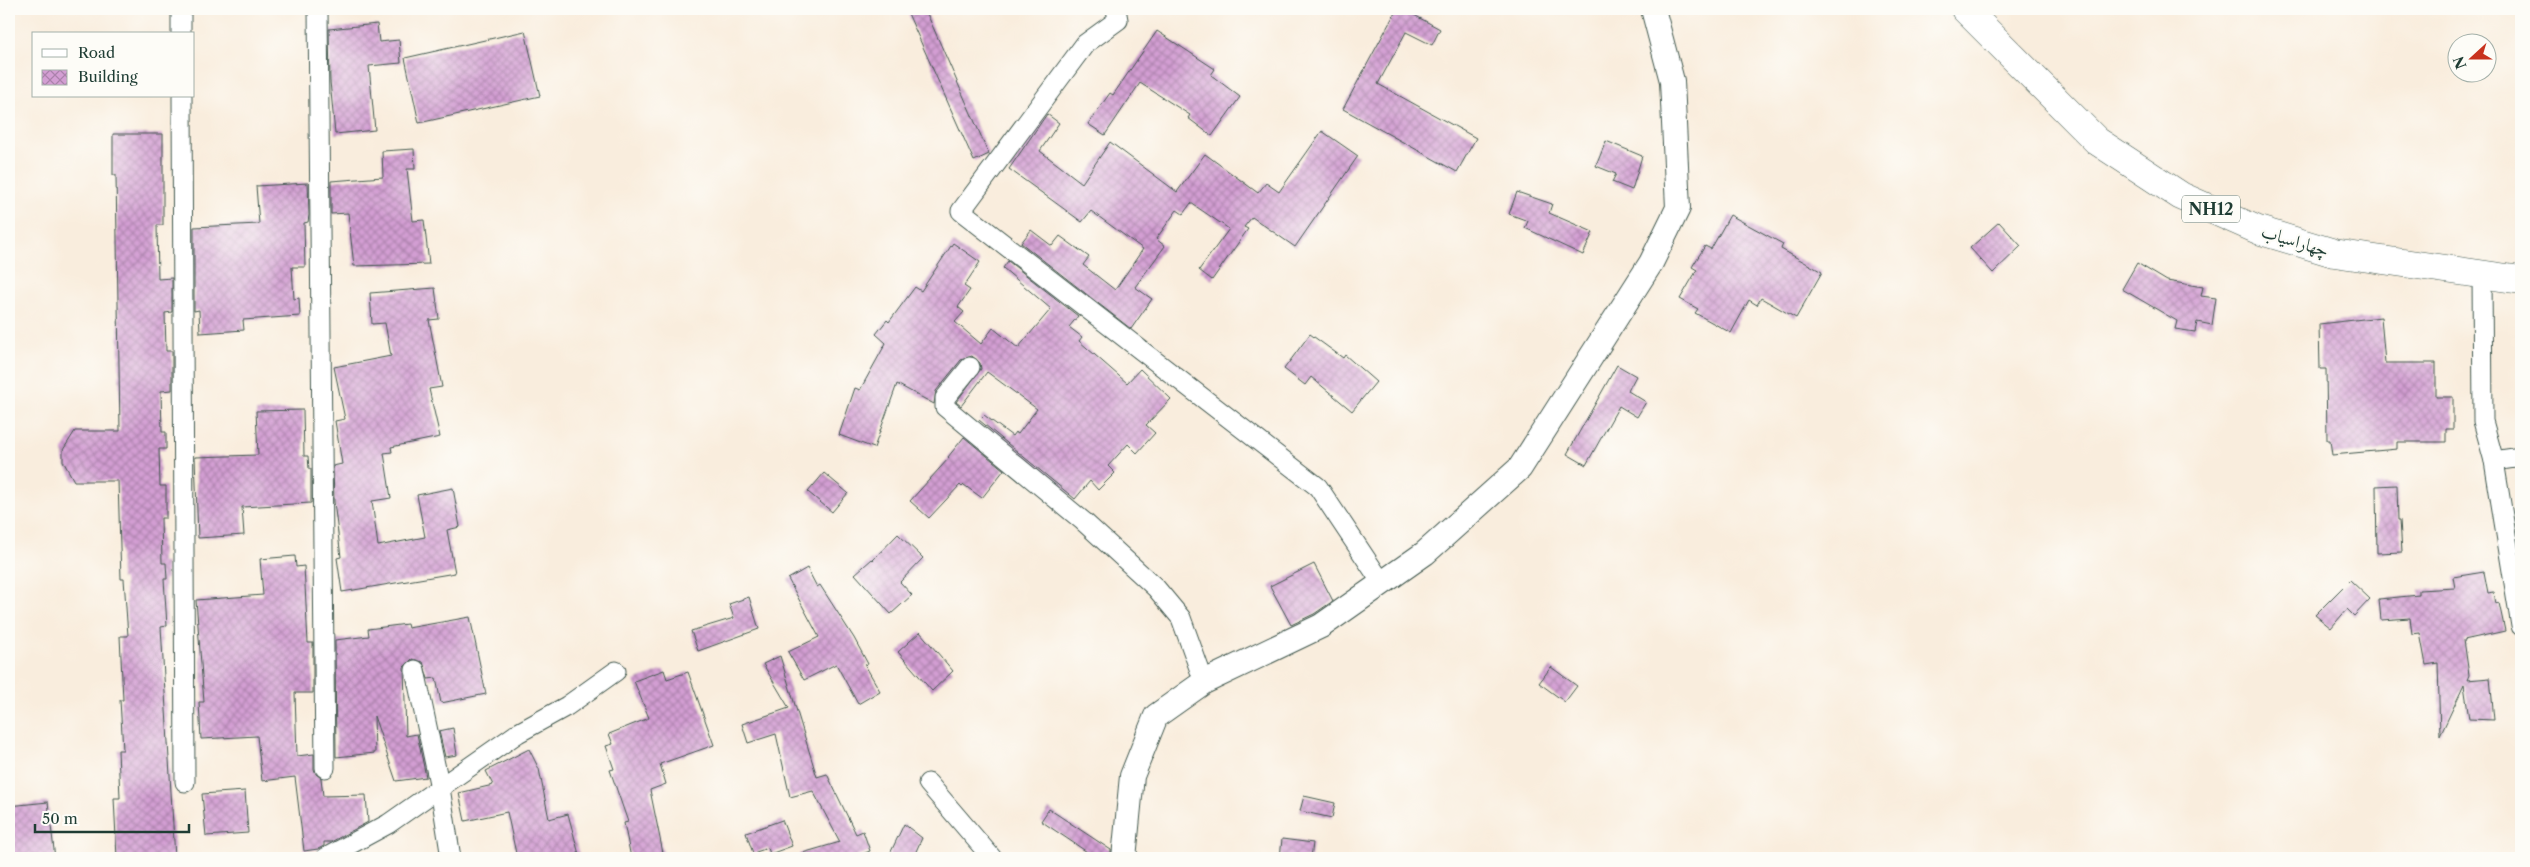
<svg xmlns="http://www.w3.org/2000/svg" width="2530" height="867" font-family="'Libre Caslon Text',Amiri,serif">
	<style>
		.building { fill: url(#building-cross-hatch) }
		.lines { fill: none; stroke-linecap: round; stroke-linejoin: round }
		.minor-casing { stroke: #40574d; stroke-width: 21 }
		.tertiary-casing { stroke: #40574d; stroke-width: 26 }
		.trunk-casing { stroke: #40574d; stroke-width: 29 }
		.minor { stroke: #fff; stroke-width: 19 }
		.tertiary { stroke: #fff; stroke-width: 24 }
		.trunk { stroke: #fff; stroke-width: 28 }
		.labels { text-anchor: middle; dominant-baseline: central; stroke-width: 4.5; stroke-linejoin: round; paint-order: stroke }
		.shield { fill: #fdfcf7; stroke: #62766e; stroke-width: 1 }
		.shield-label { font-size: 16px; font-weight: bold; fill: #1f3d34 }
		.street-label { font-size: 18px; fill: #1f3d34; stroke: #fdfcf7 }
	</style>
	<defs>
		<pattern id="building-cross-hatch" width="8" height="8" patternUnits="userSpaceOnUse" patternTransform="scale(1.25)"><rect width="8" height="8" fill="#d39ed3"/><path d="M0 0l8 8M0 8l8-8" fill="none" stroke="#ab82ac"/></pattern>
	</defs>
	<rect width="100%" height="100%" fill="#fdfcf7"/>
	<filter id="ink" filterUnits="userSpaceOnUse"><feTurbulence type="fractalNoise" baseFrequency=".02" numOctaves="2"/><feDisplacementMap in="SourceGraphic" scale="10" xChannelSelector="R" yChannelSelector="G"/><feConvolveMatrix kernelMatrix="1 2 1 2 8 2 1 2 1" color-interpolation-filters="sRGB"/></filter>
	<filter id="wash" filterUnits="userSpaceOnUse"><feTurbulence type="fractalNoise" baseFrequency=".0096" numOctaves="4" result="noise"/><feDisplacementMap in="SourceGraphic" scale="20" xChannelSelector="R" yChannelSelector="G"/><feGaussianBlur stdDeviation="1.12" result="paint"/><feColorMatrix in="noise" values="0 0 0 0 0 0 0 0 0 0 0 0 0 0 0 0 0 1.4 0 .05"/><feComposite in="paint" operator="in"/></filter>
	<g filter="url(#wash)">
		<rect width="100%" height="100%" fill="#f9eddd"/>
		<g id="blocks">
			<g class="building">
				<path d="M906,9H925L989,154L974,161Z"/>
				<path d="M1397,9H1403L1440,29L1432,45L1406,32L1378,84L1476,138L1457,172L1343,109Z"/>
				<path d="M377,24L379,42L399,40L401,63L369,66L375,130L335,134L330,81L329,29Z"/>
				<path d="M525,31L540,96L419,123L405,58Z"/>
				<path d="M1157,31L1215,69L1211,75L1240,97L1212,136L1188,118L1190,115L1140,83L1105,135L1088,124L1110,93L1113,95Z"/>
				<path d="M1047,114L1059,123L1040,151L1082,183L1110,142L1177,192L1205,154L1258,193L1266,183L1279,192L1322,131L1358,156L1295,247L1252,217L1244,227L1248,229L1212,280L1199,270L1229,229L1191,203L1183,214L1177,210L1156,239L1165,246L1135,287L1152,299L1131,329L1021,243L1031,230L1052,246L1060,236L1089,257L1083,265L1115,290L1143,249L1091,211L1082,222L1009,169Z"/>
				<path d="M113,134H163V225H157L158,279L172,278V312L165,313L166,351H172V390L161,391L162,432H166V449H159L160,486H166V518H161L162,563H166L167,579H164L167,626L161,627L175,858H117L114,798H120L118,750H123L120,700H123L120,636H128L124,579H121L118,481H74L63,461V450L75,431H120L116,175H113Z"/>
				<path d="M1606,141L1642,156L1632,190L1612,182L1616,174L1596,166Z"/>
				<path d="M414,149L415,169H407L413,221L424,220L429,264L354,266L348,213L331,214V181L383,177L382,151Z"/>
				<path d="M308,183L309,215L308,222L304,223L305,267H292L294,299L299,298L300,316L243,320L244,330L200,333L199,310L194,311V227L259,224L256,186Z"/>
				<path d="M1517,192L1552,204L1549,213L1593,232L1583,255L1525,228L1528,221L1509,214Z"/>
				<path d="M1730,215L1783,244L1781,249L1822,272L1796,318L1761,298L1757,305L1749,300L1731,333L1695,313L1698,309L1680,299L1697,270L1692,267L1705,246L1711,249Z"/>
				<path d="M1999,222L2021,246L1993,273L1970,248Z"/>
				<path d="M953,243L980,262L964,286L970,290L958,307L964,312L955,322L981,344L993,328L1018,348L1051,309L1003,268L1008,261L1078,316L1069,327L1082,337L1079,341L1127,383L1140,369L1171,399L1146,425L1155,433L1137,453L1128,444L1108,466L1115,473L1098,490L1090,481L1075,499L979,420L984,415L1012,436L1015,432L1018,434L1037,409L987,372L961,406L956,402L981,369L980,363L972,356L961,360L936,391L934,404L897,384L874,448L839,435L855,388L860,390L886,343L876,334L887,320L889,322L915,287L921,291Z"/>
				<path d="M2137,263L2167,281L2203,287L2201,296L2216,298L2212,325L2197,322L2195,332L2175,329L2177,321L2122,289Z"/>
				<path d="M435,288L439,319L429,320L442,387L429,389L440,437L391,447L392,452L384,453L391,498L372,501L378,546L425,537L417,495L453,488L460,527L447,530L455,573L342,592L337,558L341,557L334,502L333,466L342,464L335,421L345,419L334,367L391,356L385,323L372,324L370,293Z"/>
				<path d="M2381,317L2385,363H2436V397H2453V429H2446V442H2397V449L2332,455L2330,440H2327L2326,369H2320L2319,324Z"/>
				<path d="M1310,334L1343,358L1345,355L1376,382L1352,411L1311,377L1305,385L1284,369Z"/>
				<path d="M1617,365L1636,376L1628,391L1646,402L1637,417L1619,406L1586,465L1567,454Z"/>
				<path d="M303,410L304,456H308L309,469H311V503L242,507L244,535L198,538L195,457L258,455L256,411Z"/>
				<path d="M964,437L1004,470L982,498L964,485L962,487L960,485L929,518L910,501L949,458L948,457Z"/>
				<path d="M824,473L848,493L832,512L808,492Z"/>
				<path d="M2397,485L2398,520H2400L2402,552L2377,553L2376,486Z"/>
				<path d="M898,534L923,558L900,582L912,595L891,614L855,574L872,559L873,560Z"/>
				<path d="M295,556L296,567L304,566L308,643H313V693H295L297,756L314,754V769L316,774L321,778L323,796L366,795L368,822L331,842H324V846L318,849L304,851L295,777L262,781L257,736L201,739L199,702H204L196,600L263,595L260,559Z"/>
				<path d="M1314,564L1333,601L1314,614L1291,625L1270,586Z"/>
				<path d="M807,568L817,587L820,585L854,638L868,664L865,665L880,691L858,704L836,664L804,680L788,652L819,637L788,579Z"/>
				<path d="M2484,572L2488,593L2493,592L2495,604L2499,603L2505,631L2464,640L2469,675L2467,680L2490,678L2494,720L2469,719L2464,685L2440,736L2438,663L2426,665L2420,633L2412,634L2410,618L2381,620L2379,599L2419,595V590L2455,588L2453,577Z"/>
				<path d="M2350,580L2370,599L2354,616L2347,609L2331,628L2315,615Z"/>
				<path d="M749,597L759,629L698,651L691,631L734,618L729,604Z"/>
				<path d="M470,617L486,694L441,703L436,678L428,679L423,662L412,659L404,667L406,736L417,734L426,777L396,781L374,716L375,753L336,757L335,640L369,636L368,629L407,624L408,628Z"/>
				<path d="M920,632L953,671L932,691L898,652Z"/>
				<path d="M780,656L817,777L827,774L856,834L863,831L870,851L852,858H799V854L840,842L813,791L790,797L776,734L748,743L742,724L789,708L763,664Z"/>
				<path d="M1551,667L1577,686L1565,702L1539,683Z"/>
				<path d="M664,670L667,679L688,672L714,745L660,764L666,784L650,790L664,858H631L624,823L628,822L610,770L614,769L606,746L613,744L609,734L649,718L634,681Z"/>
				<path d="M453,728L457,755L445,757L439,731Z"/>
				<path d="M529,749L539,769L549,819L568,814L580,858H517L507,812L465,821L459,793L493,785L486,771Z"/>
				<path d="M245,791L248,833L206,836L202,794Z"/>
				<path d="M1304,796L1335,803L1332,818L1300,811Z"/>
				<path d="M48,802L55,858H9V806Z"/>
				<path d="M1049,809L1111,850V858H1096L1041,821Z"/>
				<path d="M782,820L792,846L770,854L768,848L753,853L746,833Z"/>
				<path d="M904,824L922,838L913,858H888Z"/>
				<path d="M1282,839L1313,843L1311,858H1280Z"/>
			</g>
		</g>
	</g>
	<g filter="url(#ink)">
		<use href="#blocks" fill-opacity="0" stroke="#40574d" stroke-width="1"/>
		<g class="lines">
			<defs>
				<g id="minor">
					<path d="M181,9V34"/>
					<path d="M318,9L325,768"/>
					<path d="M1116,9L1118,20L1085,44L961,211L1318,487L1382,583"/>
					<path d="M182,96L185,782"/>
					<path d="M2482,274L2483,421L2494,461L2521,626"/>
					<path d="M970,367L945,398V407L1083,521L1156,588L1181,618L1204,682"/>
					<path d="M2494,461L2521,457"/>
					<path d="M415,670L440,788L451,858"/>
					<path d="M928,783L992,858"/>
					<path d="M325,858L388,824L518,733L567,706L616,671"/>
				</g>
				<path id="tertiary" d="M1124,858L1132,776L1156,716L1204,682L1321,626L1425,553L1520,468L1651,263L1678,208L1672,81L1653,9"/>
				<path id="trunk" d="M1965,9L2097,141L2181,196L2258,230L2334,253L2521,280"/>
			</defs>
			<use href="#minor" class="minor-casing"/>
			<use href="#tertiary" class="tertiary-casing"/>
			<use href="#trunk" class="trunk-casing"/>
			<use href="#minor" class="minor"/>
			<use href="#tertiary" class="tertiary"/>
			<use href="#trunk" class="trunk"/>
		</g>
	</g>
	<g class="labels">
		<rect class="shield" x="2182" y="195.5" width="58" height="27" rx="4"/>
		<g class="shield-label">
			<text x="2211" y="209">NH12</text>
		</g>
		<g class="street-label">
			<text transform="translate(2295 241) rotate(17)">چهاراسیاب</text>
		</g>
	</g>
	<rect width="2530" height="867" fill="none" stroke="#fdfcf7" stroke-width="30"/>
	<rect x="32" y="32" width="162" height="65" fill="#fdfcf7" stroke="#a4b0a9"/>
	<rect x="42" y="49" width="25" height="8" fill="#ffffff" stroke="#a4b0a9"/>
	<text x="78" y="58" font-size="15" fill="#1f3d34">Road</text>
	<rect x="42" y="70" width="25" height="15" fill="url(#building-cross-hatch)" stroke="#a4b0a9"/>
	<text x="78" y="82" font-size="15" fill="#1f3d34">Building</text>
	<g transform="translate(2472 58) rotate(249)"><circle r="24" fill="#fdfcf7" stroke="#a4b0a9"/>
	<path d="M0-4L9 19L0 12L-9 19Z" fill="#c8321e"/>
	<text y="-8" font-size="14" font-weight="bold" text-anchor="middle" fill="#1f3d34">N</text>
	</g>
	<path d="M35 824v8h154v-8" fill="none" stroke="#1f3d34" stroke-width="2.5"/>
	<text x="42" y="824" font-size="15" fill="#1f3d34" stroke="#fdfcf7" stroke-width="4" paint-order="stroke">50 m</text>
</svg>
